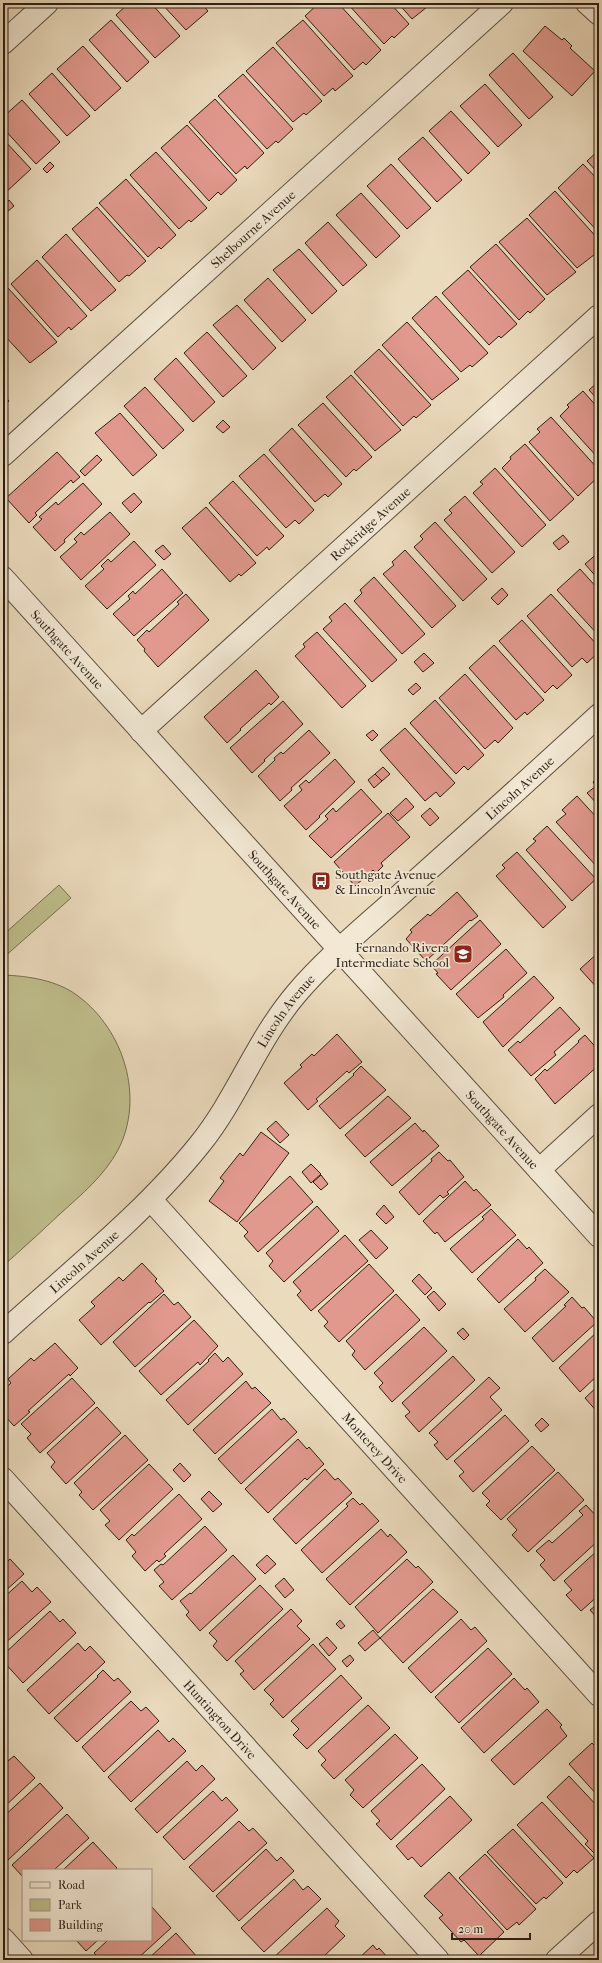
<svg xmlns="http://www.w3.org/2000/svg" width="602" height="1963" font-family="'IM FELL French Canon',serif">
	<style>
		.green { fill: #bfbe8c; stroke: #756e50 }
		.building { fill: #e1998d; stroke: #2b1f15 }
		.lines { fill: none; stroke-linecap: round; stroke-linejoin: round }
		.minor-casing { stroke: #5b4e3f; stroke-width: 24 }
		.tertiary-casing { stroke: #5b4e3f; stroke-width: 24 }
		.minor { stroke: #f2e8d4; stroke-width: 22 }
		.tertiary { stroke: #f2e8d4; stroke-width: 22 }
		.labels { text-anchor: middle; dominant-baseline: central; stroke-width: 3.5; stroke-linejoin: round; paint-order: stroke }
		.street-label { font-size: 13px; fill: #2b1f15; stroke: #f2e8d4 }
		.poi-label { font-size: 13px; fill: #2b1f15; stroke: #f2e8d4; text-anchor: start }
	</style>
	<rect width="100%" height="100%" fill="#ebdbbd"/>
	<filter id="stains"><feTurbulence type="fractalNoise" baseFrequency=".005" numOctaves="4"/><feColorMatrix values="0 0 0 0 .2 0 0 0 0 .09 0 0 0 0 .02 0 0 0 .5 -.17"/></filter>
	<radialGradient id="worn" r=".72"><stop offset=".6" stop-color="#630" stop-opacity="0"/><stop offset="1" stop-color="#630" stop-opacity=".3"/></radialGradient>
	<g class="green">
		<path d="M59,885L71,898L3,958V935Z"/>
		<path d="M3,975C28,976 57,980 78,996C124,1030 145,1098 118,1150C104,1176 82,1194 61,1213C42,1231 22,1249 3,1266Z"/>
	</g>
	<g class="building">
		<path d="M129,3H151L180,36L155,58L116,15Z"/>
		<path d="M161,3H201L208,11L186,30Z"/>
		<path d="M319,3H338L381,50L366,65L363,62L354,70L305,16Z"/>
		<path d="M347,3H390L409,24L394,38L392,36L384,44Z"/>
		<path d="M398,3H432L412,19Z"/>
		<path d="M111,20L149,62L127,82L89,40Z"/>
		<path d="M303,20L353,76L335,91L333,88L324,96L276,43Z"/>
		<path d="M545,26L562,40L564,38L572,46L570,48L595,71L572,96L523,51Z"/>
		<path d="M83,46L121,88L95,111L57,69Z"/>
		<path d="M273,47L322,101L306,115L304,113L293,122L246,71Z"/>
		<path d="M513,53L553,97L529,119L489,75Z"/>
		<path d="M52,73L90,116L67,136L29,94Z"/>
		<path d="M243,74L293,129L278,143L276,141L267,149L218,96Z"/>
		<path d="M485,84L522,125L498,147L460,106Z"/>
		<path d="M215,99L264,153L247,169L245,166L236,174L189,122Z"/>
		<path d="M22,100L60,142L36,164L3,128V117Z"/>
		<path d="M451,111L490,153L468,174L429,131Z"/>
		<path d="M187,125L237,180L221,195L218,192L209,201L161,148Z"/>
		<path d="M423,137L462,180L437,202L398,159Z"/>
		<path d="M3,139L31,169L5,193L3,190Z"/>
		<path d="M599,150V174L587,161Z"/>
		<path d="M156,152L207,208L191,222L189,220L179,229L130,175Z"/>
		<path d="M50,162L54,166L47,173L43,169Z"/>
		<path d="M391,164L431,208L407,229L367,186Z"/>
		<path d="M583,164L599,181V233L558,188Z"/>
		<path d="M126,179L176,235L161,249L159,247L148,257L99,203Z"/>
		<path d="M555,191L599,240V251L577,268L529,215Z"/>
		<path d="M361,193L400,236L376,258L336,215Z"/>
		<path d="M9,200L14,206L7,212L3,205Z"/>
		<path d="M97,207L146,261L129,276L127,275L119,282L72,229Z"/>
		<path d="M527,218L576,272L547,295L499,242Z"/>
		<path d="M328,222L367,265L343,286L305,243Z"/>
		<path d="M66,234L116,290L91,311L42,257Z"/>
		<path d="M496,244L545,299L530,313L528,311L519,320L470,267Z"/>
		<path d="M299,249L337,291L312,314L273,270Z"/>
		<path d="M37,260L87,316L71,330L69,327L58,337L11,284Z"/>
		<path d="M468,270L517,324L501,338L499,336L489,345L442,293Z"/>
		<path d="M268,278L306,320L282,342L244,300Z"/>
		<path d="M8,288L57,342L30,363L3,334V292Z"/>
		<path d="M436,296L488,353L472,367L470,365L461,372L412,318Z"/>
		<path d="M237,305L276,348L253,370L213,325Z"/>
		<path d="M407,322L459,379L432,400L382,345Z"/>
		<path d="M207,332L247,376L223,397L184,353Z"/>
		<path d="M379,349L431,405L416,418L414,416L403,426L354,372Z"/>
		<path d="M176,358L215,402L193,422L154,379Z"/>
		<path d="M351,375L401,430L375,451L326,397Z"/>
		<path d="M599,381V401L589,390Z"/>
		<path d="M145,387L184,430L163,449L124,406Z"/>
		<path d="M583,391L599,409V459L560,416L569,407L567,405Z"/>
		<path d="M3,394L9,401L3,407Z"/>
		<path d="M323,403L372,457L356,471L354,469L346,477L298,425Z"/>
		<path d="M120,413L157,455L133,476L95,433Z"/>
		<path d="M551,417L599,470V476L578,496L529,442L540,432L537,429Z"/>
		<path d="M223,420L230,427L223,433L216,427Z"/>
		<path d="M292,428L342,484L328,497L325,494L315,502L269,450Z"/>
		<path d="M525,444L574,499L550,521L502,468L511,459L510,457Z"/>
		<path d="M57,452L80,477L73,483L71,480L35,513L37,515L29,523L6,498Z"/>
		<path d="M264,454L314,510L299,524L295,520L286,528L239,476Z"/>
		<path d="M97,455L102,460L85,476L80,471Z"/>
		<path d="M495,468L546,525L522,547L473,493L483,484L480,482Z"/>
		<path d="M233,481L284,536L269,550L267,547L257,556L209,503Z"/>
		<path d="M83,483L102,504L64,540L65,542L55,551L33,527L42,519L39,517L56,502L58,505Z"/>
		<path d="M134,493L142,502L131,513L122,503Z"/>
		<path d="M465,496L515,552L492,573L444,520L452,513L449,510Z"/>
		<path d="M206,507L256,563L241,576L239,574L230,582L182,528Z"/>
		<path d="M110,512L130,534L81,580L60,557L77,542L74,539L81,532L84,535Z"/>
		<path d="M435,522L487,579L463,601L414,547L423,539L420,536Z"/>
		<path d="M563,535L569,542L559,550L553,543Z"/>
		<path d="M134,541L156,565L107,609L85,586L104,569L101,566L108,559L111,562Z"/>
		<path d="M163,545L171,554L164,560L155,551Z"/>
		<path d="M405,550L456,606L432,628L383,574L394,565L392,562Z"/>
		<path d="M599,552V580L585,564Z"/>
		<path d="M162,569L183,593L134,636L113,614L130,599L128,596L133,591L135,594Z"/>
		<path d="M580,569L599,590V636L557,590Z"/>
		<path d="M374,577L425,634L402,654L354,601L362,593L360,590Z"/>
		<path d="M502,588L508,595L498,605L491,598Z"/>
		<path d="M186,594L209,620L158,667L144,651L145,649L137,640L147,630L149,632L179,604L177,602Z"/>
		<path d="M551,594L599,647V652L587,663L582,658L572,667L527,616Z"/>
		<path d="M345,603L397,660L372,682L323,629L332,621L329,617Z"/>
		<path d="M522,620L572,675L557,689L553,685L545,693L499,641Z"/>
		<path d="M317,632L366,686L342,708L295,656L305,647L303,644Z"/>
		<path d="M494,645L544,700L527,715L525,712L516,720L469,668Z"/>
		<path d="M424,653L434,663L423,672L414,662Z"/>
		<path d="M256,670L279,697L271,705L269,703L240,729L241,730L227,743L204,717Z"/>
		<path d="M465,674L513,728L498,743L495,740L485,749L439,698Z"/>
		<path d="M416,683L421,688L413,695L408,690Z"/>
		<path d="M435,700L484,755L468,770L464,766L456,774L410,723Z"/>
		<path d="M283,701L303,724L264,760L265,761L252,773L230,748Z"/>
		<path d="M405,728L455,783L440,797L436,792L425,801L380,750Z"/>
		<path d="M309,730L330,753L291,788L292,790L280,801L258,776L275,760L274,758L281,752L283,754Z"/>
		<path d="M373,730L378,735L372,741L366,735Z"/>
		<path d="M335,759L355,782L319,816L320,817L306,830L284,806L302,790L299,786L306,780L309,783Z"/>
		<path d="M383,767L390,774L382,781L375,774Z"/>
		<path d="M375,774L382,781L374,788L368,780Z"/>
		<path d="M599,777V806L587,793L596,786L593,782Z"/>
		<path d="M361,789L382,812L331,858L309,836L328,819L325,816L333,808L336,812Z"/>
		<path d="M577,796L599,820V869L556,822L566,814L562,810Z"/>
		<path d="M406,798L414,807L398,821L390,813Z"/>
		<path d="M430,808L439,818L430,826L421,816Z"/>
		<path d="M388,813L410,837L381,863L383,866L376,873L373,870L355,886L334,862Z"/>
		<path d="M547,826L596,879L572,901L526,850L536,841L533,839Z"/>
		<path d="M517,852L566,907L543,928L496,876L505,868L502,865Z"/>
		<path d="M457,892L478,916L471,921L470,920L426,961L406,939L412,932L410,930L428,914L430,916Z"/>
		<path d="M480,920L501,944L451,990L436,974L438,973L431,965Z"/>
		<path d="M506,949L527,973L503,995L504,997L478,1018L456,994Z"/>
		<path d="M599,952V990L580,969Z"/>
		<path d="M534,976L554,998L503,1047L483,1022Z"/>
		<path d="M560,1007L580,1029L554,1052L556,1055L531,1076L508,1050L518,1041L520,1043Z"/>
		<path d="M337,1034L362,1062L349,1073L347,1071L316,1099L318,1101L308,1110L284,1083L302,1067L300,1065L312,1054L314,1056Z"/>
		<path d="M585,1035L599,1051V1065L555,1104L535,1079L545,1069L547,1071L579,1042L578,1041Z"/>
		<path d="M361,1066L386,1090L340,1129L319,1106L354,1075L353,1074Z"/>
		<path d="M388,1096L411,1118L365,1157L345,1135Z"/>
		<path d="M276,1121L289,1135L280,1143L267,1129Z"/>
		<path d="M415,1123L423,1132L424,1130L439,1146L392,1186L370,1162Z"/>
		<path d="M261,1132L289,1153L237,1222L209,1201L224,1181L220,1178L240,1153L243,1156Z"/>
		<path d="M439,1152L448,1161L450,1160L464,1177L447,1192L449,1194L443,1198L440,1195L419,1215L399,1192L432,1161L431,1159Z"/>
		<path d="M311,1164L321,1174L311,1183L302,1172Z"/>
		<path d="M321,1175L328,1184L321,1190L313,1182Z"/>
		<path d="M290,1176L313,1202L258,1252L244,1236L248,1232L239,1223Z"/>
		<path d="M465,1181L474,1191L476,1189L491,1205L445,1242L437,1232L435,1234L423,1221Z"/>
		<path d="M384,1205L394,1217L386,1224L376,1214Z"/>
		<path d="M317,1206L339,1231L284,1282L269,1266L273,1261L266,1253Z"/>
		<path d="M491,1209L516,1235L472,1273L450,1249L484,1219L482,1217Z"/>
		<path d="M371,1230L388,1248L376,1259L359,1240Z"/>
		<path d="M345,1235L368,1261L311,1311L297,1295L301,1291L293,1282Z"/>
		<path d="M518,1239L527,1249L529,1247L543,1263L499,1303L477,1279Z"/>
		<path d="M142,1263L157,1279L155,1281L164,1291L150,1303L149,1302L101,1345L79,1320L95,1306L91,1302L119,1277L123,1281Z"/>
		<path d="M369,1264L394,1291L339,1342L324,1326L328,1322L318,1311Z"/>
		<path d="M545,1269L569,1292L525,1332L504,1309L536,1280L535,1278Z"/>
		<path d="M419,1274L432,1288L425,1295L412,1281Z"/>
		<path d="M434,1291L446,1304L439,1311L427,1297Z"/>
		<path d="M164,1294L174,1305L178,1302L191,1317L135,1367L113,1342Z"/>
		<path d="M396,1294L420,1320L365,1370L352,1355L355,1351L346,1341Z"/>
		<path d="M572,1297L582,1308L584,1307L597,1322L553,1362L532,1338L566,1306L564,1305Z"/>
		<path d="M194,1320L218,1346L200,1365L198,1362L161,1395L139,1371Z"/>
		<path d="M424,1327L447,1351L392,1402L379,1387L383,1383L374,1373Z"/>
		<path d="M463,1328L469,1335L464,1340L457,1333Z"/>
		<path d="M599,1330V1374L580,1392L559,1368Z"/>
		<path d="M55,1343L78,1368L70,1376L69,1374L28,1411L30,1412L14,1426L3,1414V1390L11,1383L8,1379L31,1358L34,1361Z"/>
		<path d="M215,1353L223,1362L228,1357L243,1374L188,1425L166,1400L209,1361L208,1360Z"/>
		<path d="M453,1356L475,1380L419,1432L405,1416L410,1412L402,1403Z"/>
		<path d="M489,1377L500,1388L490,1397L502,1410L447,1460L434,1445L438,1442L429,1433Z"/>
		<path d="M72,1378L95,1403L40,1453L27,1438L31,1434L21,1424Z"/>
		<path d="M246,1381L252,1389L255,1387L271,1403L215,1454L193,1430Z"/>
		<path d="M599,1385V1414L585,1398Z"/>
		<path d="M97,1407L121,1433L66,1484L51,1467L55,1462L47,1453Z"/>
		<path d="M272,1409L281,1420L284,1418L297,1432L241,1484L218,1459Z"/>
		<path d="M505,1415L529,1441L473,1492L459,1476L464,1472L454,1461Z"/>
		<path d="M542,1418L549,1425L541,1432L535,1425Z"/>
		<path d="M125,1435L148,1460L93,1510L79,1495L82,1492L74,1483Z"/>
		<path d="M298,1439L307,1449L309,1447L324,1464L307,1480L305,1478L268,1513L245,1489Z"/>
		<path d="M532,1446L555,1470L501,1520L486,1505L490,1501L482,1493Z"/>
		<path d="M180,1463L191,1475L184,1482L173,1470Z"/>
		<path d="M149,1464L173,1489L119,1540L105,1525L110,1521L100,1510Z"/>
		<path d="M325,1469L335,1480L338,1478L352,1493L296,1544L273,1519Z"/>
		<path d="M558,1472L584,1500L528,1552L512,1535L517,1530L507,1519Z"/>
		<path d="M209,1491L222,1504L213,1512L201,1499Z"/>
		<path d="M179,1494L202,1519L164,1554L166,1556L159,1562L157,1560L145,1571L132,1556L136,1552L126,1540L132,1534L134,1536Z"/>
		<path d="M353,1498L360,1505L362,1503L379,1521L322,1573L301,1550L348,1506L346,1504Z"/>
		<path d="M586,1505L599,1519V1540L554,1581L540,1565L545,1560L536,1551L549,1540L552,1543L583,1515L579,1511Z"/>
		<path d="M205,1526L227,1550L172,1600L159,1586L164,1582L154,1570L161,1564L163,1565Z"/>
		<path d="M381,1529L388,1537L390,1534L407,1552L350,1605L326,1579Z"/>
		<path d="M599,1549V1595L581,1611L566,1595L572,1590L564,1581Z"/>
		<path d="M233,1555L256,1579L200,1631L186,1615L189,1612L180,1601L190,1593L191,1594Z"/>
		<path d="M267,1555L276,1564L265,1574L256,1565Z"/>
		<path d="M10,1559L24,1574L3,1593V1560L6,1563Z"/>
		<path d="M407,1559L416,1568L418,1566L433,1582L378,1633L355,1607Z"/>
		<path d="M284,1578L294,1590L285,1598L275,1586Z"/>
		<path d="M22,1581L32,1592L37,1587L51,1602L3,1645V1598Z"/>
		<path d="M260,1585L283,1609L227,1661L213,1646L217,1641L209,1633Z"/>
		<path d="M433,1589L458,1612L403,1663L380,1638Z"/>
		<path d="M599,1603V1620L590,1610Z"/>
		<path d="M291,1609L302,1621L297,1626L310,1639L254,1690L240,1674L244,1671L235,1661Z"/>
		<path d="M50,1611L60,1622L63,1619L76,1633L23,1683L3,1661V1655Z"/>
		<path d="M461,1619L471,1630L475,1627L487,1641L431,1693L408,1668Z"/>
		<path d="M340,1620L345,1626L341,1629L336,1624Z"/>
		<path d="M373,1630L380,1638L365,1651L358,1643Z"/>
		<path d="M327,1637L337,1648L329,1656L319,1644Z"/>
		<path d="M78,1643L85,1651L90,1646L105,1662L49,1714L27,1690Z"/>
		<path d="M313,1644L336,1669L283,1718L270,1704L274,1700L264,1690Z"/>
		<path d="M488,1648L512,1674L459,1723L435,1697Z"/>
		<path d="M350,1655L354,1660L347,1667L342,1661Z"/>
		<path d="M103,1670L114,1681L118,1678L131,1692L77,1742L54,1718L98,1677L97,1676Z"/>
		<path d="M341,1675L362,1698L307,1749L293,1735L299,1729L291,1721Z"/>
		<path d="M514,1678L525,1690L527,1688L539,1702L484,1753L461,1728Z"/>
		<path d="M131,1701L141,1711L146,1707L159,1721L104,1772L82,1747Z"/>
		<path d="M368,1705L390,1728L334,1779L321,1765L326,1760L318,1751Z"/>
		<path d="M547,1709L562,1725L560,1727L567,1736L514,1785L491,1760Z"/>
		<path d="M158,1730L169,1742L173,1738L186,1751L131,1802L108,1777Z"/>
		<path d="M395,1734L418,1758L363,1808L350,1795L354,1790L345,1780Z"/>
		<path d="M592,1743L599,1750V1797L569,1764Z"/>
		<path d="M14,1756L35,1778L3,1808V1765Z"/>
		<path d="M187,1761L196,1771L202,1765L215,1779L157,1833L135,1809Z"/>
		<path d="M422,1764L445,1789L391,1840L376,1824L380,1821L371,1811Z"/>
		<path d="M569,1776L599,1808V1847L594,1853L585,1844L588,1841L547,1797Z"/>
		<path d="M40,1783L63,1808L7,1861L3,1857V1817Z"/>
		<path d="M213,1791L222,1801L226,1797L238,1810L184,1860L163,1837Z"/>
		<path d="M450,1796L472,1820L421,1867L412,1857L408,1860L396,1846Z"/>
		<path d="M542,1802L594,1858L577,1873L574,1870L566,1878L517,1825Z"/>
		<path d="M67,1814L89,1838L54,1870H23V1877L12,1865Z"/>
		<path d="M239,1821L249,1831L253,1828L267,1843L213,1892L189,1867Z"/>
		<path d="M513,1829L563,1883L546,1899L544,1897L536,1904L487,1852Z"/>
		<path d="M93,1842L117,1868L115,1870H63Z"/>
		<path d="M266,1849L277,1861L281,1857L294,1871L239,1921L216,1896Z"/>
		<path d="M485,1854L536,1909L519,1925L517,1922L507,1930L459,1878Z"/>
		<path d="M449,1872L504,1932L479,1956L464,1940L461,1942L439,1918L443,1915L424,1896Z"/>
		<path d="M294,1879L303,1890L308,1886L321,1899L264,1952L241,1928Z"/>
		<path d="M151,1906L171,1928L136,1960H101L94,1953L108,1940H151Z"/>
		<path d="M327,1908L339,1921L335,1926L345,1936L320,1960H274L272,1959Z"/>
		<path d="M176,1933L198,1958L196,1960H147Z"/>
		<path d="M76,1940H98L86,1951Z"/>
		<path d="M373,1945L377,1950L379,1948L390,1960H357Z"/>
	</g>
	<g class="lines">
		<defs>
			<g id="minor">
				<path d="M587,3L599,14"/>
				<path d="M3,43L47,3"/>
				<path id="s1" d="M3,455L502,3"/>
				<path id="s2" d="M141,731L599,316"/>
				<path d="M539,1170L599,1115"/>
				<path id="s3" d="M151,1200L599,1695"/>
				<path id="s4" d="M3,1333C69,1273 145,1213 200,1144C237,1098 257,1040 296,994C329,955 371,922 409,887C473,830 536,773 599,715"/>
				<path id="s5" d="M3,1479L438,1960"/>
				<path d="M3,1939L22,1960"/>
				<path d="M557,1960L599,1922"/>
			</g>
			<g id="tertiary">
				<path id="s6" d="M3,578L599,1236"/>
			</g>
		</defs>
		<use href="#minor" class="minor-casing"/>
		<use href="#tertiary" class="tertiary-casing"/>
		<use href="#minor" class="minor"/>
		<use href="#tertiary" class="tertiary"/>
	</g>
	<defs>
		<symbol id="bus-square" viewBox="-11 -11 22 22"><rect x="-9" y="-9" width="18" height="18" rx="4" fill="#8f2418" stroke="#f2e8d4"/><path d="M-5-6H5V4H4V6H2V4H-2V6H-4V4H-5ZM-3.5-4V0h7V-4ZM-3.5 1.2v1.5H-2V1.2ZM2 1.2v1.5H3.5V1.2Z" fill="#fff"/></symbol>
		<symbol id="school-square" viewBox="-11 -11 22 22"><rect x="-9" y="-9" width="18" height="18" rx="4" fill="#8f2418" stroke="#f2e8d4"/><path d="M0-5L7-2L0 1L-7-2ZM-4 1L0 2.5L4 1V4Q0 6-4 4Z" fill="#fff"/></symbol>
	</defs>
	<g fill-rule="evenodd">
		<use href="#bus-square" x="310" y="870" width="22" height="22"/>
		<use href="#school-square" x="452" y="943" width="22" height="22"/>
	</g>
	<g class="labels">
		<g class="street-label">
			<text stroke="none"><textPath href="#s1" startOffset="337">Shelbourne Avenue</textPath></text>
			<text stroke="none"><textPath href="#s2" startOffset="309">Rockridge Avenue</textPath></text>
			<text stroke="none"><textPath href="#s6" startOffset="96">Southgate Avenue</textPath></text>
			<text stroke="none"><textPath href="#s4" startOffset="756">Lincoln Avenue</textPath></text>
			<text stroke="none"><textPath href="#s6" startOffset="420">Southgate Avenue</textPath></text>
			<text stroke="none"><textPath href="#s4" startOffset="432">Lincoln Avenue</textPath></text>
			<text stroke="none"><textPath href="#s6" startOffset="744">Southgate Avenue</textPath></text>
			<text stroke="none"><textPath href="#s4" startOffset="108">Lincoln Avenue</textPath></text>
			<text stroke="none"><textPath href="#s3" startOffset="334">Monterey Drive</textPath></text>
			<text stroke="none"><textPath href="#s5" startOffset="324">Huntington Drive</textPath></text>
		</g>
		<g class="poi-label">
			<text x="335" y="874">Southgate Avenue<tspan x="335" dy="15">&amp; Lincoln Avenue</tspan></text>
			<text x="449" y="947" text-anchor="end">Fernando Rivera<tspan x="449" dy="15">Intermediate School</tspan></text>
		</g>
	</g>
	<rect width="602" height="1963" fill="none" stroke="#ebdbbd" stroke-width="16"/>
	<rect x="4" y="4" width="594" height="1955" fill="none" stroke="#2b1f15" stroke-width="2"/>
	<rect x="8" y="8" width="586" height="1947" fill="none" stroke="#2b1f15"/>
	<rect x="22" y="1869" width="130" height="72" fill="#f2e8d4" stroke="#a29888"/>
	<rect x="30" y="1882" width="20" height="6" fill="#f2e8d4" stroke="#a29888"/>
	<text x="58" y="1889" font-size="12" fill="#2b1f15">Road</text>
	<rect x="30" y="1899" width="20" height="12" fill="#bfbe8c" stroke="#a29888"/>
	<text x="58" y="1909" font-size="12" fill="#2b1f15">Park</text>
	<rect x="30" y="1919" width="20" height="12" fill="#e1998d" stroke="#a29888"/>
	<text x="58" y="1929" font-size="12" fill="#2b1f15">Building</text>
	<path d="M452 1933v6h78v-6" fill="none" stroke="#2b1f15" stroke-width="2"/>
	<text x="458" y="1933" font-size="12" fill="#2b1f15" stroke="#f2e8d4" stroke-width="3" paint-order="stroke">20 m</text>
	<rect width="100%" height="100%" filter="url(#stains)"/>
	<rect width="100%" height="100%" fill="url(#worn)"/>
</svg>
